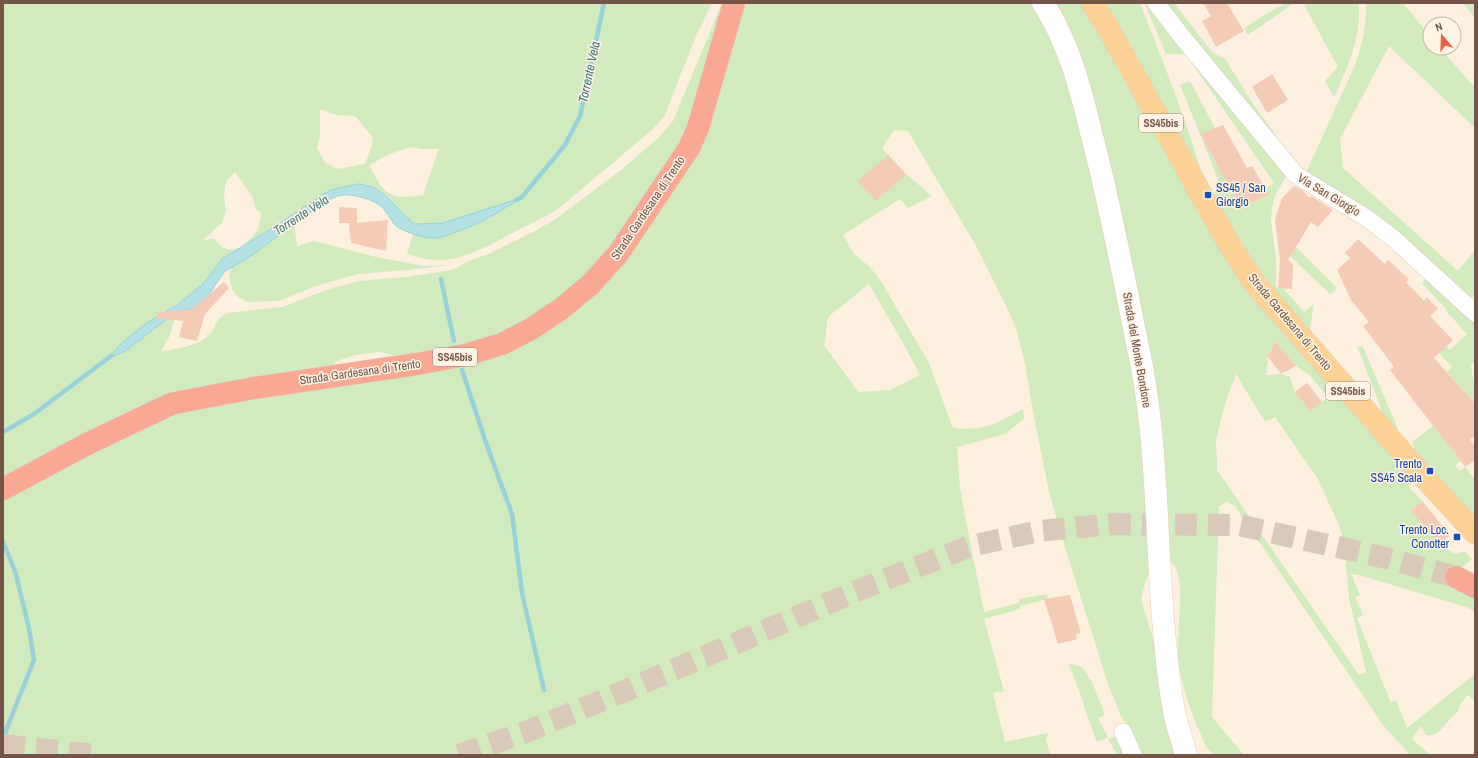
<svg xmlns="http://www.w3.org/2000/svg" width="1478" height="758" font-family="'Archivo Narrow',sans-serif">
	<style>
		.green { fill: #d1eabe; fill-rule: evenodd }
		.water { fill: #b3e1e6; stroke: #99d1d8 }
		.lines { fill: none; stroke-linecap: round; stroke-linejoin: round }
		.stream { stroke: #99d1d8; stroke-width: 4.5 }
		.building { fill: #f3cbb6 }
		.highway-tunnel { stroke: #dac9b9; stroke-width: 22; stroke-dasharray: 22 11; stroke-linecap: butt }
		.street-casing { stroke: #e2cdbe; stroke-width: 18 }
		.secondary-casing { stroke: #e8cebb; stroke-width: 23 }
		.primary-casing { stroke: #dbd3cf; stroke-width: 23 }
		.highway-casing { stroke: #dbd3cf; stroke-width: 23 }
		.street { stroke: #fff; stroke-width: 17 }
		.secondary { stroke: #fff; stroke-width: 22 }
		.primary { stroke: #fed295; stroke-width: 22 }
		.highway { stroke: #f9a993; stroke-width: 22 }
		.transit-dot { fill: #1a4fb4; stroke: #fff4e5; stroke-width: 1.5 }
		.labels { text-anchor: middle; dominant-baseline: central; stroke-width: 3; stroke-linejoin: round; paint-order: stroke }
		.shield { fill: #fff4e5; stroke: #9d8476; stroke-width: 1 }
		.shield-label { font-size: 11px; font-weight: bold; fill: #735446 }
		.transit-label { font-size: 12px; fill: #164399; stroke: #fff4e5; text-anchor: end }
		.street-label { font-size: 12px; fill: #735446; stroke: #fff4e5 }
		.water-label { font-size: 13px; font-style: italic; fill: #3d7880; stroke: #fff4e5 }
	</style>
	<rect width="100%" height="100%" fill="#fdf0df"/>
	<g class="green">
		<path d="M3,3H712L696,36L664,117L652,130L558,209C544,218 529,225 514,232C492,244 468,258 443,260C431,261 418,257 407,254L413,234L419,231L414,224L405,217L391,200L367,184H358L331,190L321,195L279,224L243,245C256,235 260,229 261,213L256,209L252,196L235,172L226,181L224,196L226,211L222,223L203,240L214,239C223,248 226,252 239,248L231,252L217,265L203,284L188,297L145,324L131,346L177,311L170,335L161,352C177,348 197,347 209,335C217,328 212,321 227,313L282,307L329,289L359,281L406,277L452,270L469,261L491,253L535,231L557,218L625,167L659,137L673,121L722,3H726L683,139L656,180L598,263L575,286L552,304L509,330L469,345L397,356L379,352L355,355L337,361L329,368L160,398L99,427L3,479ZM320,109L336,115L355,116L373,138L371,148L365,164L338,169L325,163L317,148L320,135ZM411,147L422,149H439L423,195C409,197 392,200 382,187C377,181 374,173 369,166C382,157 394,152 411,147Z"/>
		<path d="M742,3H1034L1065,70L1113,262L1145,437L1150,572L1145,582L1141,600L1157,651L1179,755H1139L1129,727L1121,716L1107,681L1063,541L1049,492L1033,412L1025,364L1016,328L1005,304L979,251L908,131L894,130L882,148L906,174L932,196L908,208L900,199L843,235L854,254L870,267L882,283L929,363L953,428C986,431 995,424 1023,409L1024,419L1005,434L957,447L960,488L964,511L984,612L1019,603V599L1047,594L1048,599L1020,606V609L984,619L1004,691L993,693L1005,742L1048,733L1046,740L1050,755H3V494L166,415L496,353L645,232ZM869,284L903,343L920,375L890,390L858,392L824,345L828,317Z"/>
		<path d="M1051,3H1084L1223,253L1417,478L1408,486L1422,501L1411,511L1442,547L1456,554L1464,551L1472,559L1460,569L1475,597V612L1466,607L1359,575L1351,574L1360,595L1355,597L1363,615L1357,618L1391,703L1396,700L1407,728L1475,674V702L1468,695L1459,706L1458,712C1445,720 1442,737 1426,735L1421,726L1412,739L1430,755H1410L1383,725L1235,506L1227,502L1219,506L1212,717L1244,755H1214C1205,748 1202,736 1197,726C1189,706 1182,686 1179,664C1174,636 1187,593 1175,567C1174,564 1171,562 1168,561L1160,409L1136,288ZM1275,341L1296,366L1309,375L1328,397L1310,411L1295,392L1290,377L1281,374L1266,375L1268,357ZM1236,374L1265,422L1275,417L1318,479L1340,528L1344,543L1349,598L1366,672L1359,675L1217,470L1216,440L1225,403Z"/>
		<path d="M1103,3H1140C1163,62 1187,121 1204,181Z"/>
		<path d="M1147,3H1152L1186,54H1166L1145,4Z"/>
		<path d="M1164,3H1174L1212,52L1225,59L1251,101L1285,148L1288,159Z"/>
		<path d="M1286,3H1294L1248,35L1244,28L1264,15Z"/>
		<path d="M1303,3H1359C1361,37 1348,67 1334,97L1325,81L1338,67Z"/>
		<path d="M1366,3H1403L1430,36V48H1440L1475,88V128L1389,46L1340,139L1343,168L1458,271L1475,250V293L1470,301L1306,173L1355,65C1362,45 1367,24 1366,3Z"/>
		<path d="M1463,3H1475V18Z"/>
		<path d="M1190,60L1287,174L1275,196L1272,208L1271,221L1276,259V287L1283,288L1304,312L1314,304L1309,335L1266,287L1214,200L1218,179L1180,85L1190,81L1215,128L1200,134L1241,208L1269,194L1266,188L1274,183Z"/>
		<path d="M294,224L297,246L314,241L376,257L424,266L449,265L408,270L358,274L319,285L278,301L248,302L238,297L232,289L229,275L232,266L252,255Z"/>
		<path d="M1296,247L1335,286L1336,290L1330,294L1290,256Z"/>
		<path d="M1428,276L1475,320V360L1471,365L1475,393V404L1447,372L1452,367L1435,349L1442,342L1450,350L1467,334L1446,311L1447,310L1422,283Z"/>
		<path d="M1357,346L1363,347L1404,443L1387,424Z"/>
		<path d="M1433,426L1460,461L1455,465L1459,471L1465,467L1475,480V520L1419,458L1412,442Z"/>
		<path d="M1068,663L1082,667L1092,682L1105,715L1098,718L1108,737L1097,742C1086,716 1080,688 1068,663Z"/>
		<path d="M1119,735L1129,755H1117L1108,739Z"/>
	</g>
	<path class="water" d="M358,184C382,184 397,210 414,224L443,223L521,198C498,213 476,226 450,234C445,236 438,239 432,238C423,238 402,231 395,225C390,219 387,212 382,207C373,199 354,194 342,195C336,196 330,199 325,202L252,255L224,272L208,296L192,309L177,311L127,350L108,359L123,342L145,324L177,305L203,284L223,258L279,224L321,195L331,190Z"/>
	<g class="lines">
		<g class="stream">
			<path d="M516,200L521,198L565,145L580,116L604,3"/>
			<path d="M441,279L454,341"/>
			<path d="M462,370L485,440L512,514L522,593L544,690"/>
			<path d="M3,432L34,414L111,356"/>
			<path d="M3,542L15,571L29,628L34,660L3,738"/>
		</g>
	</g>
	<g class="building">
		<path d="M1203,3H1227L1244,31L1216,47L1202,21L1211,16Z"/>
		<path d="M1272,74L1288,100L1267,113L1252,87Z"/>
		<path d="M1223,125L1247,168L1252,166L1269,194L1241,208L1200,134Z"/>
		<path d="M888,155L906,174L876,201L858,181Z"/>
		<path d="M1294,186L1302,190L1310,198L1311,196L1333,210L1318,227L1311,222L1288,260L1293,264L1292,289L1278,288L1280,259L1275,220L1282,198Z"/>
		<path d="M339,207L357,208V223L388,220L386,251L351,243L349,223H355H339Z"/>
		<path d="M1358,239L1385,264L1388,260L1409,279L1406,282L1424,301L1427,297L1438,309L1430,316L1453,340L1434,358L1475,404V436L1470,439L1475,447V460L1465,467L1390,370L1394,367L1363,326L1369,322L1351,300L1337,270L1350,258L1345,253Z"/>
		<path d="M224,282L229,288L205,314L197,341L179,337L183,321L157,318V313L192,309Z"/>
		<path d="M1275,341L1296,366L1281,374L1268,357Z"/>
		<path d="M1307,383L1322,402L1310,411L1295,392Z"/>
		<path d="M1422,501L1450,535L1439,544L1411,511Z"/>
		<path d="M1070,595L1081,633L1076,634L1077,639L1058,644L1044,599Z"/>
	</g>
	<g class="lines">
		<g class="highway-tunnel">
			<path d="M3,745L95,755"/>
			<path d="M459,755L526,732L620,693L864,588L970,546L1039,531L1113,524L1238,525L1382,557L1456,577"/>
		</g>
		<defs>
			<g id="street">
				<path d="M1156,3L1183,38L1296,175L1368,219L1394,239L1475,313"/>
				<path d="M1123,732L1133,755"/>
			</g>
			<path id="secondary" d="M1043,3C1069,43 1081,90 1092,136C1112,212 1126,290 1142,367C1158,454 1156,542 1164,630C1167,660 1169,691 1176,720C1179,732 1183,743 1186,755"/>
			<path id="primary" d="M1092,3L1105,23L1229,244L1255,284L1422,475L1475,533"/>
			<g id="highway">
				<path d="M3,489L87,444L171,404L185,401L254,388L417,364L465,355L502,344L531,329L561,309L591,284L618,254L689,148L698,128L734,3"/>
				<path d="M1456,577L1475,587"/>
			</g>
		</defs>
		<use href="#street" class="street-casing"/>
		<use href="#secondary" class="secondary-casing"/>
		<use href="#primary" class="primary-casing"/>
		<use href="#highway" class="highway-casing"/>
		<use href="#street" class="street"/>
		<use href="#secondary" class="secondary"/>
		<use href="#primary" class="primary"/>
		<use href="#highway" class="highway"/>
	</g>
	<g class="transit-dot">
		<rect x="1204" y="191" width="8" height="8" rx="2"/>
		<rect x="1426" y="467" width="8" height="8" rx="2"/>
		<rect x="1453" y="533" width="8" height="8" rx="2"/>
	</g>
	<g class="labels">
		<g class="shield">
			<rect x="1139" y="114" width="44" height="18" rx="3"/>
			<rect x="433" y="348" width="44" height="18" rx="3"/>
			<rect x="1326" y="382" width="44" height="18" rx="3"/>
		</g>
		<g class="shield-label">
			<text x="1161" y="123">SS45bis</text>
			<text x="455" y="357">SS45bis</text>
			<text x="1348" y="391">SS45bis</text>
		</g>
		<g class="transit-label">
			<text x="1216" y="188" text-anchor="start">SS45 / San<tspan x="1216" dy="14">Giorgio</tspan></text>
			<text x="1422" y="464">Trento<tspan x="1422" dy="14">SS45 Scala</tspan></text>
			<text x="1449" y="530">Trento Loc.<tspan x="1449" dy="14">Conotter</tspan></text>
		</g>
		<g class="street-label">
			<text transform="translate(1329 195) rotate(31)">Via San Giorgio</text>
			<text transform="translate(648 208) rotate(-56)">Strada Gardesana di Trento</text>
			<text transform="translate(1290 322) rotate(50)">Strada Gardesana di Trento</text>
			<text transform="translate(1137 350) rotate(80)">Strada del Monte Bondone</text>
			<text transform="translate(360 372) rotate(-8)">Strada Gardesana di Trento</text>
		</g>
		<g class="water-label">
			<text transform="translate(589 72) rotate(-78)">Torrente Vela</text>
			<text transform="translate(301 215) rotate(-33)">Torrente Vela</text>
		</g>
	</g>
	<rect width="1478" height="758" fill="none" stroke="#735446" stroke-width="8"/>
	<g transform="translate(1442 36) rotate(341)"><circle r="19" fill="#fff4e5" stroke="#c7b4a5"/>
	<path d="M0-3L7 15L0 10L-7 15Z" fill="#eb5e40"/>
	<text y="-6" font-size="11" font-weight="bold" text-anchor="middle" fill="#735446">N</text>
	</g>
</svg>
